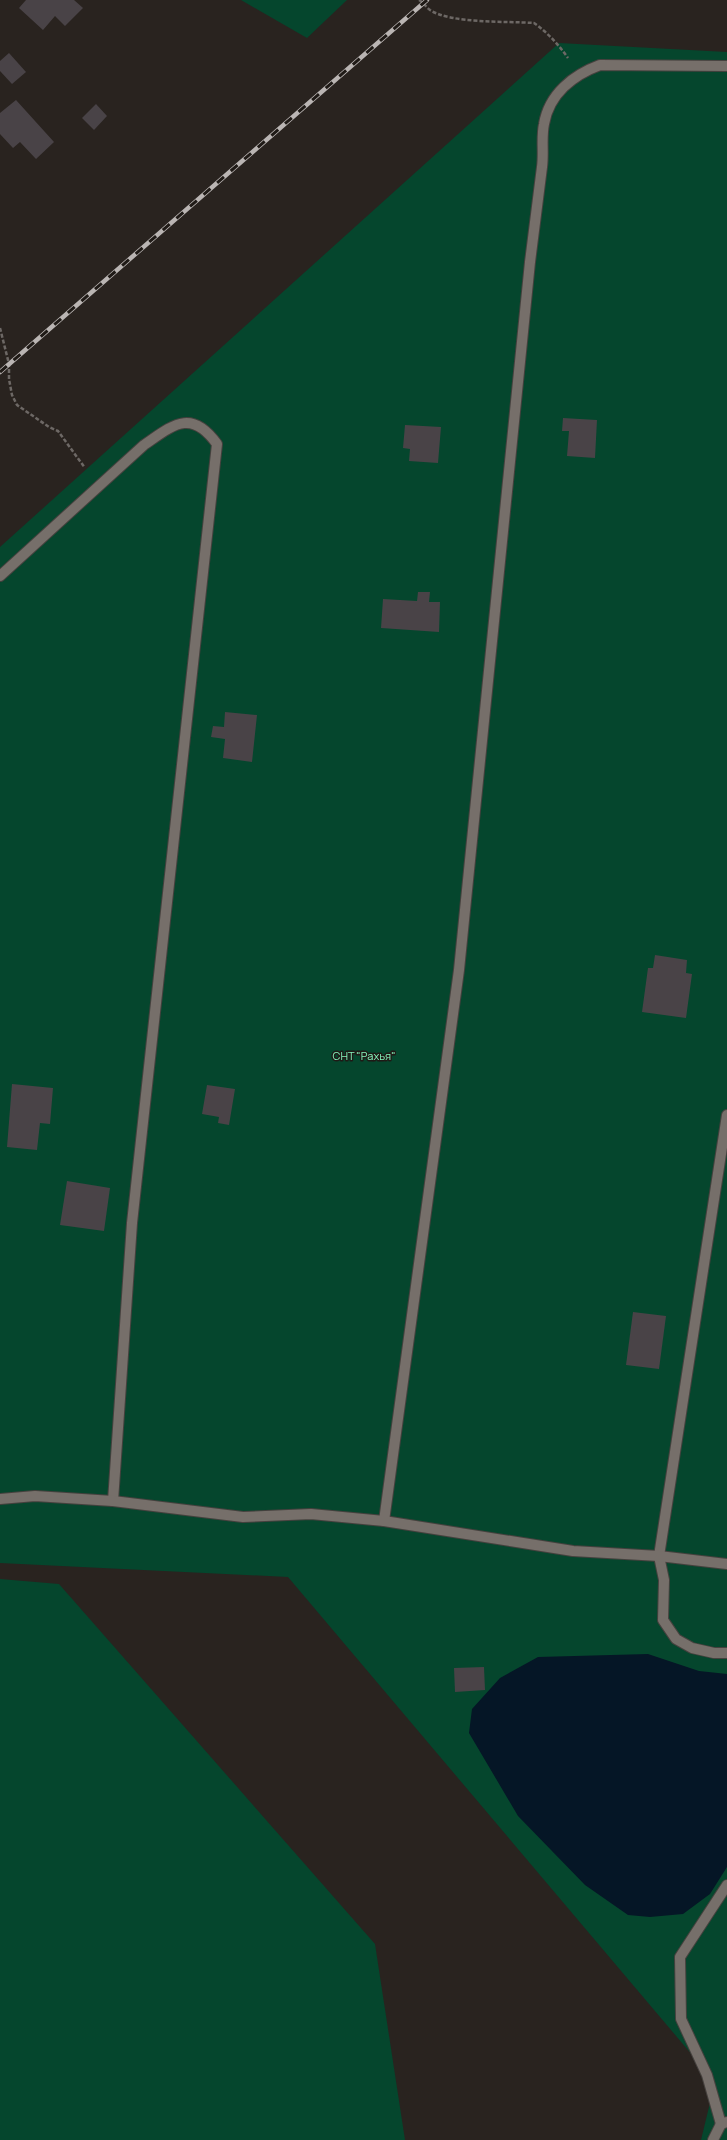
<svg xmlns="http://www.w3.org/2000/svg" width="727" height="2140" font-family="Manrope,sans-serif">
	<style>
		.green { fill: #05462d }
		.water { fill: #051626 }
		.building { fill: #494347 }
		.lines { fill: none; stroke-linecap: round; stroke-linejoin: round }
		.minor-casing { stroke: #45413e; stroke-width: 12 }
		.path { stroke: #6d6865; stroke-width: 2.5; stroke-dasharray: 4 2; stroke-linecap: butt }
		.minor { stroke: #766f6a; stroke-width: 10 }
		.rail-casing { stroke: #bab5b3; stroke-width: 4.5 }
		.rail { stroke: #1f1a16; stroke-width: 3; stroke-dasharray: 9; stroke-linecap: butt }
		.labels { text-anchor: middle; dominant-baseline: central; stroke-width: 3; stroke-linejoin: round; paint-order: stroke }
		.park-label { font-size: 11px; fill: #84f5bc; stroke: #1f1a16 }
	</style>
	<rect width="100%" height="100%" fill="#29231f"/>
	<g class="green">
		<path d="M241,0H347L307,38Z"/>
		<path d="M559,43L727,52V2140H701L715,2082L288,1577L0,1563V547Z"/>
		<path d="M0,1579L59,1584L375,1944L405,2140H0Z"/>
	</g>
	<path class="water" d="M648,1654L699,1671L727,1674V1867L710,1894L683,1914L650,1917L628,1915L585,1885L518,1816L469,1733L472,1709L500,1678L538,1657Z"/>
	<g class="building">
		<path d="M26,0H74L83,8L65,26L55,16L43,30L19,8Z"/>
		<path d="M9,53L26,72L12,84L0,71V61Z"/>
		<path d="M16,100L54,142L36,159L20,142L13,148L0,134V113Z"/>
		<path d="M96,104L107,116L94,130L82,118Z"/>
		<path d="M563,418L597,420L595,458L567,456L569,431H562Z"/>
		<path d="M405,425L441,427L438,463L409,461L410,449L403,448Z"/>
		<path d="M418,592H430L429,602H440L439,632L381,628L383,599L417,601Z"/>
		<path d="M225,712L257,715L252,762L223,758L225,739L211,737L213,726L224,727Z"/>
		<path d="M655,955L687,960L686,973L692,974L686,1018L642,1012L648,968H653Z"/>
		<path d="M12,1084L53,1088L50,1124L40,1123L37,1150L7,1147Z"/>
		<path d="M207,1085L235,1089L229,1125L218,1123L219,1117L202,1114Z"/>
		<path d="M67,1181L110,1188L104,1231L60,1225Z"/>
		<path d="M633,1312L666,1316L659,1369L626,1365Z"/>
		<path d="M484,1667L485,1690L455,1692L454,1668Z"/>
	</g>
	<g class="lines">
		<defs>
			<g id="minor">
				<path d="M0,576L144,445C173,425 191,408 217,444L132,1223L113,1501"/>
				<path d="M727,1115L659,1556L664,1580L663,1620L676,1639L692,1648L714,1653H727"/>
				<path d="M0,1499L35,1496L113,1501L243,1517L311,1514L384,1521L573,1551L659,1556L727,1564"/>
				<path d="M384,1521L459,970L530,262C534,230 538,199 542,167C544,153 541,138 544,124C549,94 573,75 600,65L727,66"/>
				<path d="M727,1885L680,1957L681,2019L707,2075L721,2124L727,2122"/>
				<path d="M713,2140L721,2124"/>
			</g>
		</defs>
		<use href="#minor" class="minor-casing"/>
		<g class="path">
			<path d="M419,0C424,3 426,7 430,10C451,24 508,21 534,23C548,33 558,44 568,58"/>
			<path d="M0,328L9,364V379L12,395L17,405L49,427L58,431L85,468"/>
		</g>
		<use href="#minor" class="minor"/>
		<defs>
			<path id="rail" d="M0,372L427,0"/>
		</defs>
		<use href="#rail" class="rail-casing"/>
		<use href="#rail" class="rail"/>
	</g>
	<g class="labels">
		<g class="park-label">
			<text x="364" y="1055">СНТ "Рахья"</text>
		</g>
	</g>
</svg>
